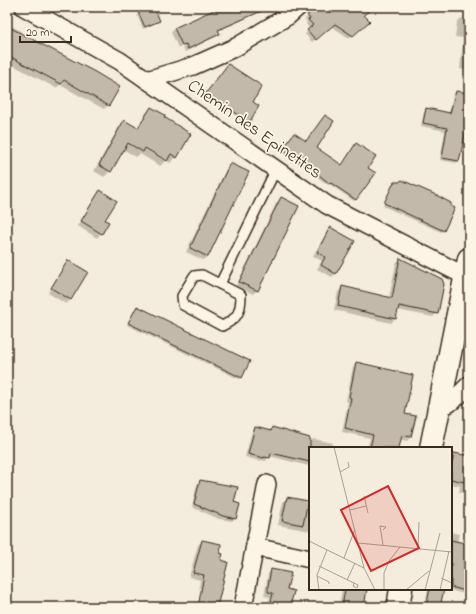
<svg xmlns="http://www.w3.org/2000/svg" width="476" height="614" font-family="'Indie Flower',sans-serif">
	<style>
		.shadow { fill: #0003 }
		.building { fill: #c3b9aa; stroke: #3b2a1e }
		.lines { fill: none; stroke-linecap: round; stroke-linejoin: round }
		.lane-casing { stroke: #3b2a1e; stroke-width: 12 }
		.street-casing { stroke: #3b2a1e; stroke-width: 20 }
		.secondary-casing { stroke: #3b2a1e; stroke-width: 25 }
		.lane { stroke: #fcf5e5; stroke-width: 9 }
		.street { stroke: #fcf5e5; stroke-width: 17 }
		.secondary { stroke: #fcf5e5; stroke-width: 22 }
		.labels { text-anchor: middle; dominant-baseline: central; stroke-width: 3.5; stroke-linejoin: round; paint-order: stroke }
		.street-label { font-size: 18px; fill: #3b2a1e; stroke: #fcf5e5 }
		.inset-road { fill: none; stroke: #aa9f91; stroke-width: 1 }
		.view { fill: #d62828; fill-opacity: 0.15; stroke: #d62828; stroke-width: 2 }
		.inset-edge { fill: none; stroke: #3b2a1e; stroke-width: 2 }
	</style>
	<rect width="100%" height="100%" fill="#f4eddd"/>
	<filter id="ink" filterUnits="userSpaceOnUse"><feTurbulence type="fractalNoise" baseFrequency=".025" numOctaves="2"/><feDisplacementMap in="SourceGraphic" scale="8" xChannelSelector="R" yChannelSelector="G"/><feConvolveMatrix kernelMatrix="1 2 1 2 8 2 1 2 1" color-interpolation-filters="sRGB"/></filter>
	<g filter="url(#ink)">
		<g class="shadow">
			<path d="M60,7H68L65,10Z"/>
			<path d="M222,7H262L241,21L218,31L219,34L215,37L185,52L182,46L178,48L171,32L174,29Z"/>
			<path d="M319,7H366L363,15L366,24L349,38L331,26L312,42L305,34L310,29L306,24L307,22L305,19Z"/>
			<path d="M139,13L159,21L143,29L137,15Z"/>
			<path d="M461,18L469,22V71L460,69L463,38L455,37L457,22Z"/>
			<path d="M7,24L21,31L19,34L108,105L104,109L60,85L56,88L7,62Z"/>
			<path d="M226,67L251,102L248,122L246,124L237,118L238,117L205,96Z"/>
			<path d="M456,92L469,94V111L459,161L456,163L440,160L445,131L421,126L424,112L427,109L449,113L453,95Z"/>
			<path d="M151,108L162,118L176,157L170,163L166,160L160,166L140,154L136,157L123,149L110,171L104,177L94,171L119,127L125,121L137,128L146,113Z"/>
			<path d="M325,116L315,149L342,166L366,169L355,199L354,201L329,184L328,185L311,172L281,151L292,136L306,142Z"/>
			<path d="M231,165L208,256L203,260L186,252L226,169Z"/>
			<path d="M394,183L443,230L441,232L383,206Z"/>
			<path d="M100,192L104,221L101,233L97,238L78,226L96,196Z"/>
			<path d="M281,198L257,290L253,294L236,286L277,202Z"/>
			<path d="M331,228L336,273L332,277L317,269L322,261L313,256L327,232Z"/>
			<path d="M401,259L437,313L433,317L397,310L395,319L391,323L334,310L338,292L342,287L389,298L396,263Z"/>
			<path d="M68,261L70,300L66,304L48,293L64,266Z"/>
			<path d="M137,307L241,378L239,379L127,325Z"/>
			<path d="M469,345V355H467Z"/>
			<path d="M357,363L404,415L411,437L407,441L400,439L398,448H367L370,438L342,432L348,402L346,401L353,367Z"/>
			<path d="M255,428L269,431L272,428L313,440L314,439L333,443L332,448H310L309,466L269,456L266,461L261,460L260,461L245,457L252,431Z"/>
			<path d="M455,454L469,457V494L459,492L460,486L451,484V457Z"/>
			<path d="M200,481L233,503L235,518L232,521L219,519L192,507L197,484Z"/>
			<path d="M469,496V509H466Z"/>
			<path d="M287,498L310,502V531L278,525L283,502Z"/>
			<path d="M451,532L459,534L457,543L469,545V586L468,591L465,594L445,589H451Z"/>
			<path d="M202,541L216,591L199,588L200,580L189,577L198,545Z"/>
			<path d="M272,570L286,590L289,607H267L270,597L264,596L268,574Z"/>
			<path d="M342,589H366L363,607H339Z"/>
			<path d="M428,589H443L439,607H424Z"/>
			<path d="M188,605L198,607H187Z"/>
		</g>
		<g class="building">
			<path d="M150,7H154L160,21L145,27L138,12Z"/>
			<path d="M220,7H271L218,30L220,34L188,49L186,44L182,45L174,28Z"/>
			<path d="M318,7H373L364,15L370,21L353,36L335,24L316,40L307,30L313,25L308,20L310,19L307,15Z"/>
			<path d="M7,26L95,72L120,87L109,106L64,80L61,84L7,55Z"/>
			<path d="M228,64L262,86L253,102L259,106L249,123L238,116L239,115L206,93Z"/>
			<path d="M456,91L469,93V118L459,161L442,158L447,128L423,123L426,108L450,113Z"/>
			<path d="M151,107L165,115L164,117L191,134L177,158L171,154L167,161L145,148L143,152L128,143L111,172L99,165L124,120L138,128Z"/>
			<path d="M325,115L334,121L317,148L342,165L356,143L376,156L368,168L376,173L356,200L331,183L330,184L313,170L282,149L294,133L306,141Z"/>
			<path d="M230,163L249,172L208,257L190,248Z"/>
			<path d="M402,180L436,195L451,203V206L455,208L444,231L384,203L394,182H399Z"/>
			<path d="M100,190L117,201L105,220L109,222L102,234L81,221Z"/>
			<path d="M281,197L299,206L258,291L239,282Z"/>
			<path d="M330,227L355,241L336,274L321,265L325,257L317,252Z"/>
			<path d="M400,258L442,279L444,284L438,314L399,306L396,319L338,306L342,286L392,298Z"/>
			<path d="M68,260L88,272L71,300L51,288Z"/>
			<path d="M137,306L250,361L242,378L128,323Z"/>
			<path d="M356,362L413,375L405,414L416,416L411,437L402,435L399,448H370L373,435L345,428L351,398L349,397Z"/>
			<path d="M255,427L271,431L272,427L310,438V462L271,453L270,458L264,457V458L248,454Z"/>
			<path d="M454,453L469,456V483L451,479V469Z"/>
			<path d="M200,480L238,487L234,502L240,504L236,519L223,516L194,504Z"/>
			<path d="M287,497L308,501L303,525L282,521Z"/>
			<path d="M202,540L221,544L220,553L223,554L221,560L228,562L217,607H198L204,575L193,573Z"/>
			<path d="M451,540L469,544V592L451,587Z"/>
			<path d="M271,569L291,573L287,589L294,591L290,607H270L273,593L268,592V586Z"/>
			<path d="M345,589H367L364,607H342Z"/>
			<path d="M430,589H444L440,607H426Z"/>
		</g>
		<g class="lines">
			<defs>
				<g id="lane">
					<path d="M202,275L241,295C241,313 237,319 222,326L183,305L182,296L194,276Z"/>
					<path d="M220,284L276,169"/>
				</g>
				<g id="street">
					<path d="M24,7L120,61L327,205L465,276"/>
					<path d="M147,80L193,66L236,47L288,16L298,7"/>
					<path d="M440,403L448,404L457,397L469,385"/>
					<path d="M255,547L310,559"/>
					<path d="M243,607L267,484"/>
				</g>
				<g id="secondary">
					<path d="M431,448L469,259"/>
					<path d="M398,607L401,589"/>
				</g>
			</defs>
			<use href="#lane" class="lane-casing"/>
			<use href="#street" class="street-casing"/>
			<use href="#secondary" class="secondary-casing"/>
			<use href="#lane" class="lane"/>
			<use href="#street" class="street"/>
			<use href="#secondary" class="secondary"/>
		</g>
	</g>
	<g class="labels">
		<g class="street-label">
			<text transform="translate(254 130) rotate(35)">Chemin des Epinettes</text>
		</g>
	</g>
	<g transform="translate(309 447)">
		<rect width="143" height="143" fill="#f4eddd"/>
		<path class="inset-road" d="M25,0L55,121L66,143M31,25L40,20L39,15M55,49L59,66M41,63L57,59M74,83L77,80L71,79L74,98M0,94L55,121M49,96L143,105M109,102L110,75M35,111L46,82M10,119L49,138L48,141L44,139L45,136M8,129L20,135V137M132,131L143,136M38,133L46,116M10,143L8,128L18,103M75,143V126L80,114L91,100M97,143L120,124M116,143L131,86M131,143L140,104"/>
		<path class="view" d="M79,39L110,101L62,124L32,63Z"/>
		<rect width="143" height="143" class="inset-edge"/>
	</g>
	<rect width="476" height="614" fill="none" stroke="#fcf5e5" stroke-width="24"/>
	<rect x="12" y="12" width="452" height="590" fill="none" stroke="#3b2a1e" stroke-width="1.5" filter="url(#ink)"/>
	<path d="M20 36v6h51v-6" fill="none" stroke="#3b2a1e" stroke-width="2"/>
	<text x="26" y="36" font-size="12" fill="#3b2a1e" stroke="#fcf5e5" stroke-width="3" paint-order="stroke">20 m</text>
</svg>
